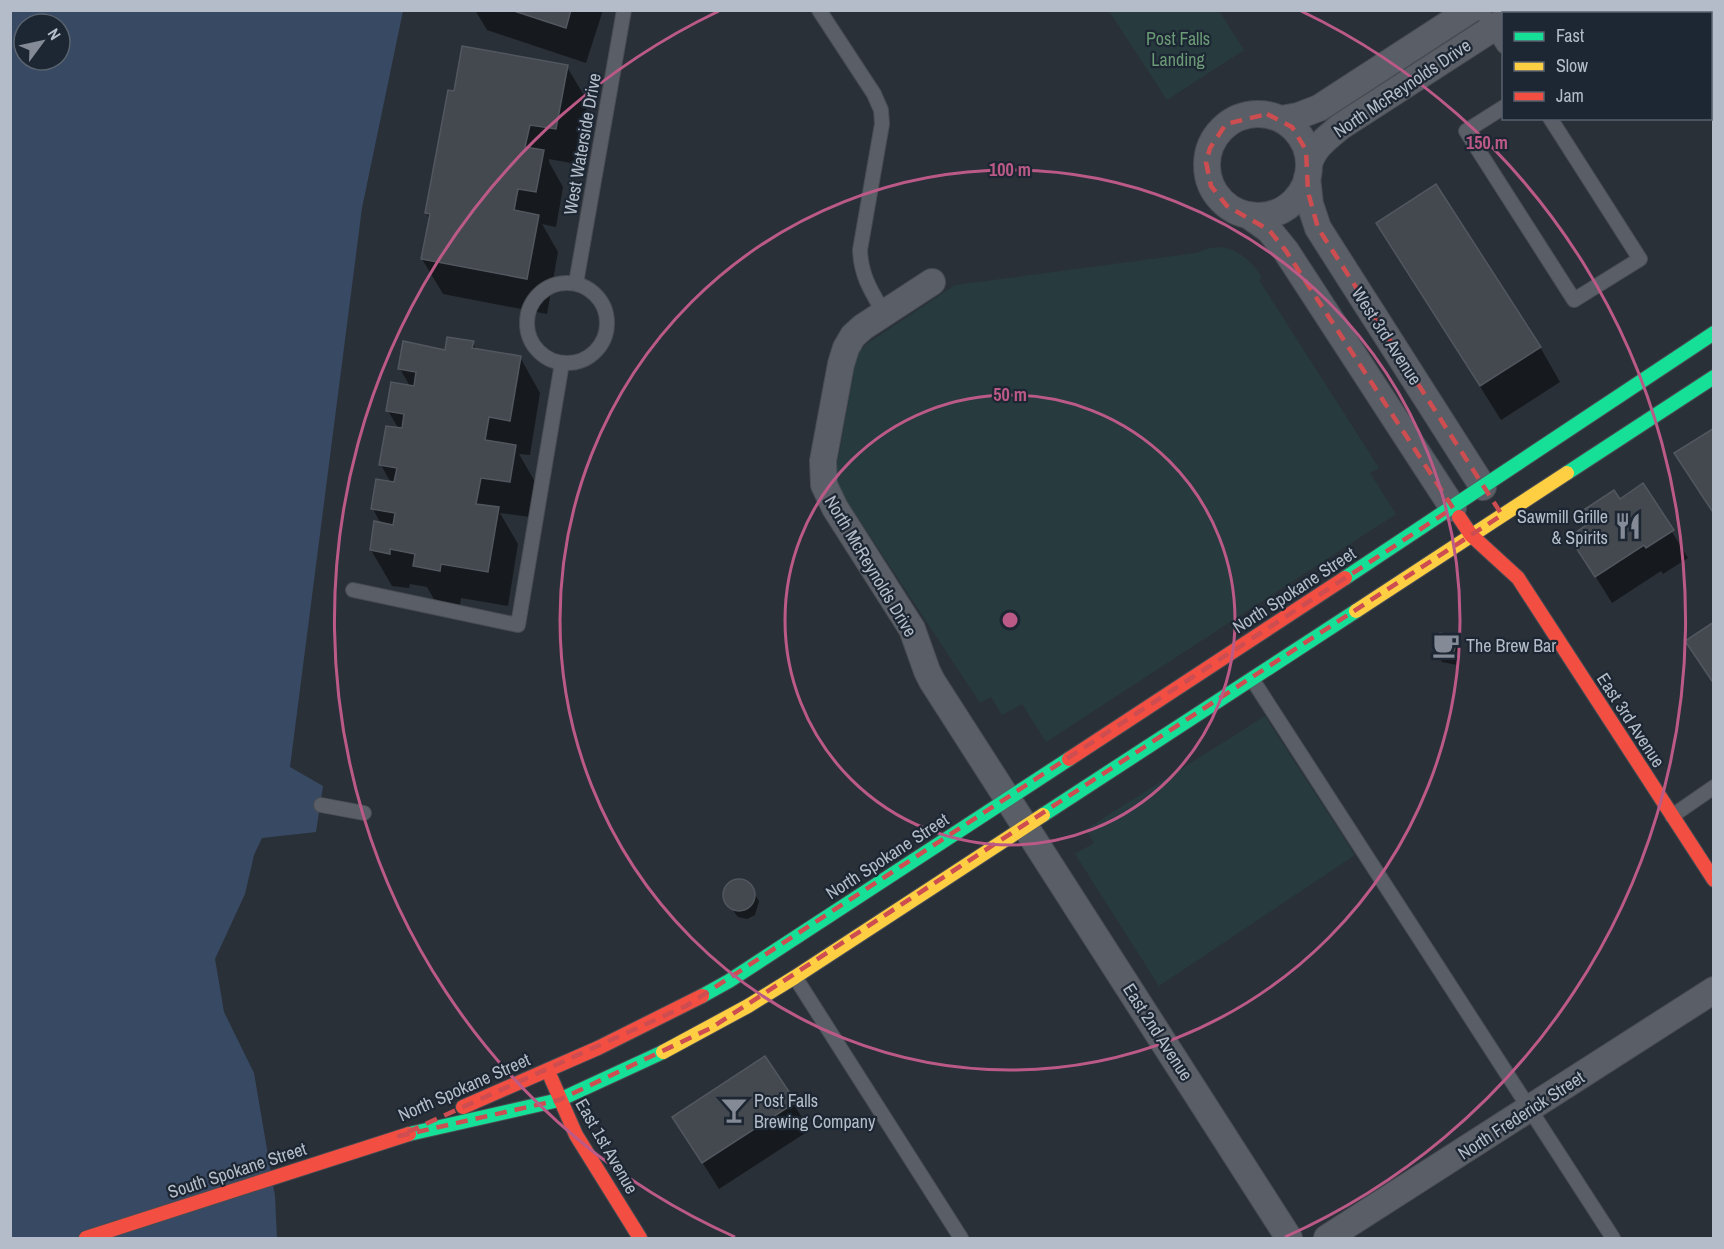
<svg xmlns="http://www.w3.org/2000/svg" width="1724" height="1249" font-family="'Archivo Narrow',sans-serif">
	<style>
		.green { fill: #273a3e }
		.water { fill: #384963; fill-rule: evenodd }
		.shadow { fill: #0007 }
		.building { fill: #444950; stroke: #52575f; stroke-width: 1.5 }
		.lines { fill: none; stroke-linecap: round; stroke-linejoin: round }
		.lane-casing { stroke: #484c53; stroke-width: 16 }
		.street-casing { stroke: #484c53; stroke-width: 28 }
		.fast-casing { stroke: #484c53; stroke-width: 16 }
		.slow-casing { stroke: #484c53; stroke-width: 16 }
		.jam-casing { stroke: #484c53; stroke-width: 16 }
		.lane { stroke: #5a5e66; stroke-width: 14 }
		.street { stroke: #5a5e66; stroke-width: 26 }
		.fast { stroke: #16e098; stroke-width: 14 }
		.slow { stroke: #ffcf43; stroke-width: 14 }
		.jam { stroke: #f24e42; stroke-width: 14 }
		.marked { fill: none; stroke: #ce4d50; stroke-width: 4.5; stroke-dasharray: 12 8; stroke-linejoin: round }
		.ring { fill: none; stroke: #bc5a87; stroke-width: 3 }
		.labels { text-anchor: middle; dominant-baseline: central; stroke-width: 4.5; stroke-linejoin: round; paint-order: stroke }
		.park-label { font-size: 18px; fill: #6b9a76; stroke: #1d2633 }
		.street-label { font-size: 18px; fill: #b4bcc9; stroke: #1d2633 }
		.poi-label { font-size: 18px; fill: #b4bcc9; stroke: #1d2633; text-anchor: start }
		.centre { fill: #bc5a87; stroke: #1d2633; stroke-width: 3 }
		.ring-label { font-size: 18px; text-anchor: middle; font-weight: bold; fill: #bc5a87; stroke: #1d2633; stroke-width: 4.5; stroke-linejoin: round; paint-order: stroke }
	</style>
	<rect width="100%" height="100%" fill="#2a3038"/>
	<g class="green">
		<path d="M1109,11H1219L1244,50L1167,100Z"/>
		<path d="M1224,247C1242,253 1251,261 1262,277L1259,280L1379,468L1370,473L1396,514L1046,742L1022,704L1002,715L991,697L980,703L843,495L837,483L836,471L856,360L860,351L868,343L955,285L1196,253L1209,248Z"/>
		<path d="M1265,716L1355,855L1159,986L1075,854L1094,843L1086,829Z"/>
	</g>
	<path class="water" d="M10,11H403L362,208L290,767L323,786L316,832L262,838L254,855L245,894L215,959L224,1012L254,1073L275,1196L277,1238H11ZM24,24H60V60H24Z"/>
	<g class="shadow">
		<path d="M475,10H603L586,63L487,30Z"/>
		<path d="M567,67L588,102L576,164L549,159V162L563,187L556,227L542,224L558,252L547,314L443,294L422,259L430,219L426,213L455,93Z"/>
		<path d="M1378,224L1540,347L1560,382L1501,420Z"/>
		<path d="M473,343L477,351L520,357L540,393L530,455L519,454L535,482L530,517L500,513L518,544L508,606L461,598L460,605L435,601L427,587L410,584L409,588L392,586L371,550L381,524L373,509L391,483L381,465L399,429L388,411L410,386L400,369Z"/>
		<path d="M1714,430V516L1676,453Z"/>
		<path d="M1643,485L1688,558L1663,574L1661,571L1612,603L1571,537Z"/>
		<path d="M1714,624V685L1687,641Z"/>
		<path d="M1456,638L1461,647L1457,665L1442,662L1437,653Z"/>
		<path d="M739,880L748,884L759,901L755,915L747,919L738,917L726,901L725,891L730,884Z"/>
		<path d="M764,1058L810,1130L719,1189L674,1117Z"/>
	</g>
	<g class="building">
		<path d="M511,10H571L566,28Z"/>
		<path d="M462,46L568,65L556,129L530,125L525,147L544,150L536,192L518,189L514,210L539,215L527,279L421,259L430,214L425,213L448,90L454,91Z"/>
		<path d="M1436,184L1541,347L1480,386L1376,223Z"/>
		<path d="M447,337L474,341L472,348L521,356L510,421L489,417L485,440L516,445L510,482L481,478L476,504L499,507L488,572L441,564L440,571L413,566L415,554L390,549V554L370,550L374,521L393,525L395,513L371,509L376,479L394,482L397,468L379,465L386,426L402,428L404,414L386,411L391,382L414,386L416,372L398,369L403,341L445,350Z"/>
		<path d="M1714,428V514L1674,453Z"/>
		<path d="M1643,483L1674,530L1646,548L1644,545L1595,577L1569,537L1592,521L1585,509L1614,490L1620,499Z"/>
		<path d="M1714,622V684L1685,641Z"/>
		<path d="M1440,633L1457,637L1453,657L1435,653Z"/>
		<circle cx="739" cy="895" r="16"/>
		<path d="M765,1056L796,1102L702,1163L672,1117Z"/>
	</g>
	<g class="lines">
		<defs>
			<g id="lane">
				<path d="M819,10L874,94L881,110L882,124L860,250C861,276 871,291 884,313"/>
				<path d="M1481,10L1504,46"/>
				<path d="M1504,107L1466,131L1574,300L1640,259L1550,118"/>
				<circle cx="567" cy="323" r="40"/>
				<path d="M576,283L624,10"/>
				<path d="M353,590L518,625L562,363"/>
				<path d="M1252,679L1613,1238"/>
				<path d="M321,805L364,813"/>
				<path d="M1672,816L1714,787"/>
				<path d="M795,977L961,1238"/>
			</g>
			<g id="street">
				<circle cx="1258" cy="165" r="51"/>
				<path d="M1281,119L1298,116L1319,108L1470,10"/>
				<path d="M1309,164C1314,147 1327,138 1340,127L1504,21"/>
				<path d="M1307,178L1310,204L1318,228L1483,487"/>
				<path d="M1248,215L1269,230L1286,251L1453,508"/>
				<path d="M932,282L863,327L853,336L846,348L841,364L823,461L824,485L835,508L912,629L927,671L932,681L1289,1238"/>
				<path d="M1327,1238L1714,990"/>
			</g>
			<g id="fast">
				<path d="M1567,473L1714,377"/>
				<path d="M1345,578L1714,333"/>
				<path d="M1043,815L1356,611"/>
				<path d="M702,996L729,981L1069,759"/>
				<path d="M409,1134L559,1100L663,1052"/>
			</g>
			<g id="slow">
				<path d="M1356,611L1567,473"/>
				<path d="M663,1052L748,1006L795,977L1043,815"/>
			</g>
			<g id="jam">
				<path d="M1459,517L1471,535L1518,578L1714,880"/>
				<path d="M1069,759L1345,578"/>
				<path d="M551,1078L576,1135L640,1238"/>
				<path d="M463,1107L598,1048L702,996"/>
				<path d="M86,1238L409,1134"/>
			</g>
		</defs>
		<use href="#lane" class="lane-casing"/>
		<use href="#street" class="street-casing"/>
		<use href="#fast" class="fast-casing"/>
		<use href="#slow" class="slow-casing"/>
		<use href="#jam" class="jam-casing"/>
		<use href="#lane" class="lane"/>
		<use href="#street" class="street"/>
		<use href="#fast" class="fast"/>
		<use href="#slow" class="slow"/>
		<use href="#jam" class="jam"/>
	</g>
	<path class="marked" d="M1267,114L1292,127L1306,150L1308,192L1318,228L1502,515L711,1028L559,1100L399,1136L686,1006L1453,508L1286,251L1269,230L1227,206L1211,186L1206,162L1210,148L1226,124Z"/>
	<g class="ring">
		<circle cx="1010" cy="620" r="225"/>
		<circle cx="1010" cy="620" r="450"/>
		<path d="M735 1237A675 675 0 0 1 719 11M1301 11A675 675 0 0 1 1285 1237"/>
	</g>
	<defs>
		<symbol id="restaurant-bare" viewBox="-9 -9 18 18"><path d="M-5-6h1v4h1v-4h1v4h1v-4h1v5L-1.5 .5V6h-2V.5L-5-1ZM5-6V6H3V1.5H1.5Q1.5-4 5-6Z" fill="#848b96" stroke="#1d2633" stroke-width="2.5" paint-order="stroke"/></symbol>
		<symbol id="cafe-bare" viewBox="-9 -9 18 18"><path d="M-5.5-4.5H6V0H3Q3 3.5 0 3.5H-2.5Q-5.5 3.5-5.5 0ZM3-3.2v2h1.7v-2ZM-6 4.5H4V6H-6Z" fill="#848b96" stroke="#1d2633" stroke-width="2.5" paint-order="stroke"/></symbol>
		<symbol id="bar-bare" viewBox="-9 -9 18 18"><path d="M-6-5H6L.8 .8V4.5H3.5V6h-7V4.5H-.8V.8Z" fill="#848b96" stroke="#1d2633" stroke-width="2.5" paint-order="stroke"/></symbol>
	</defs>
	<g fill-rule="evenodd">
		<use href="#restaurant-bare" x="1609" y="507" width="38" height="38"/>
		<use href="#cafe-bare" x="1427" y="626" width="38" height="38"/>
		<use href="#bar-bare" x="715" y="1091" width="38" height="38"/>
	</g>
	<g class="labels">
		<g class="park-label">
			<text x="1178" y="38">Post Falls<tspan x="1178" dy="21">Landing</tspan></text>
		</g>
		<g class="street-label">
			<text transform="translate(1402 88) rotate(-34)">North McReynolds Drive</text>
			<text transform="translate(582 144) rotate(-80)">West Waterside Drive</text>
			<text transform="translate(1387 336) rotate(57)">West 3rd Avenue</text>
			<text transform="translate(871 566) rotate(59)">North McReynolds Drive</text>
			<text transform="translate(1294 590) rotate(-33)">North Spokane Street</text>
			<text transform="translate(1631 720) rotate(57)">East 3rd Avenue</text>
			<text transform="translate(887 856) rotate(-33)">North Spokane Street</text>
			<text transform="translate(1158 1032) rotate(57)">East 2nd Avenue</text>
			<text transform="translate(464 1087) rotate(-24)">North Spokane Street</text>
			<text transform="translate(1521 1115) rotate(-33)">North Frederick Street</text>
			<text transform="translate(607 1146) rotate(60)">East 1st Avenue</text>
			<text transform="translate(237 1170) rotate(-18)">South Spokane Street</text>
		</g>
		<g class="poi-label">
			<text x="1608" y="516" text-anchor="end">Sawmill Grille<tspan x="1608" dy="21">&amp; Spirits</tspan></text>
			<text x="1466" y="645">The Brew Bar</text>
			<text x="754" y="1100">Post Falls<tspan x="754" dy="21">Brewing Company</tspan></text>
		</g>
	</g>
	<circle cx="1010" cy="620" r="9" class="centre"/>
	<g class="ring-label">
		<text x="1487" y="149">150 m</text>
		<text x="1010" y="176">100 m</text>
		<text x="1010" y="401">50 m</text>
	</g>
	<rect width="1724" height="1249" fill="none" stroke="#b4bcc9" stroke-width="24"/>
	<rect x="1502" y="12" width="210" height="108" fill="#1d2633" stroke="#59626f" stroke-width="1.5"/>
	<rect x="1514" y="32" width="30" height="9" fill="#16e098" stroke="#59626f" stroke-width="1.5"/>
	<text x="1556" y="42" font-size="18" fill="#b4bcc9">Fast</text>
	<rect x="1514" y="62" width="30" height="9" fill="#ffcf43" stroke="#59626f" stroke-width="1.5"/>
	<text x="1556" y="72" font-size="18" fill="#b4bcc9">Slow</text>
	<rect x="1514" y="92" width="30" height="9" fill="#f24e42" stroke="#59626f" stroke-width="1.5"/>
	<text x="1556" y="102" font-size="18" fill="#b4bcc9">Jam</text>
	<g transform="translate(42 42) rotate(57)"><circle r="28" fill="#1d2633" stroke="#59626f" stroke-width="1.5"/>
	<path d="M0-4.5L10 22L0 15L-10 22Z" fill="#848b96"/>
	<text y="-9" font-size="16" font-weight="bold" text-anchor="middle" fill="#b4bcc9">N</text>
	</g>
</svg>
